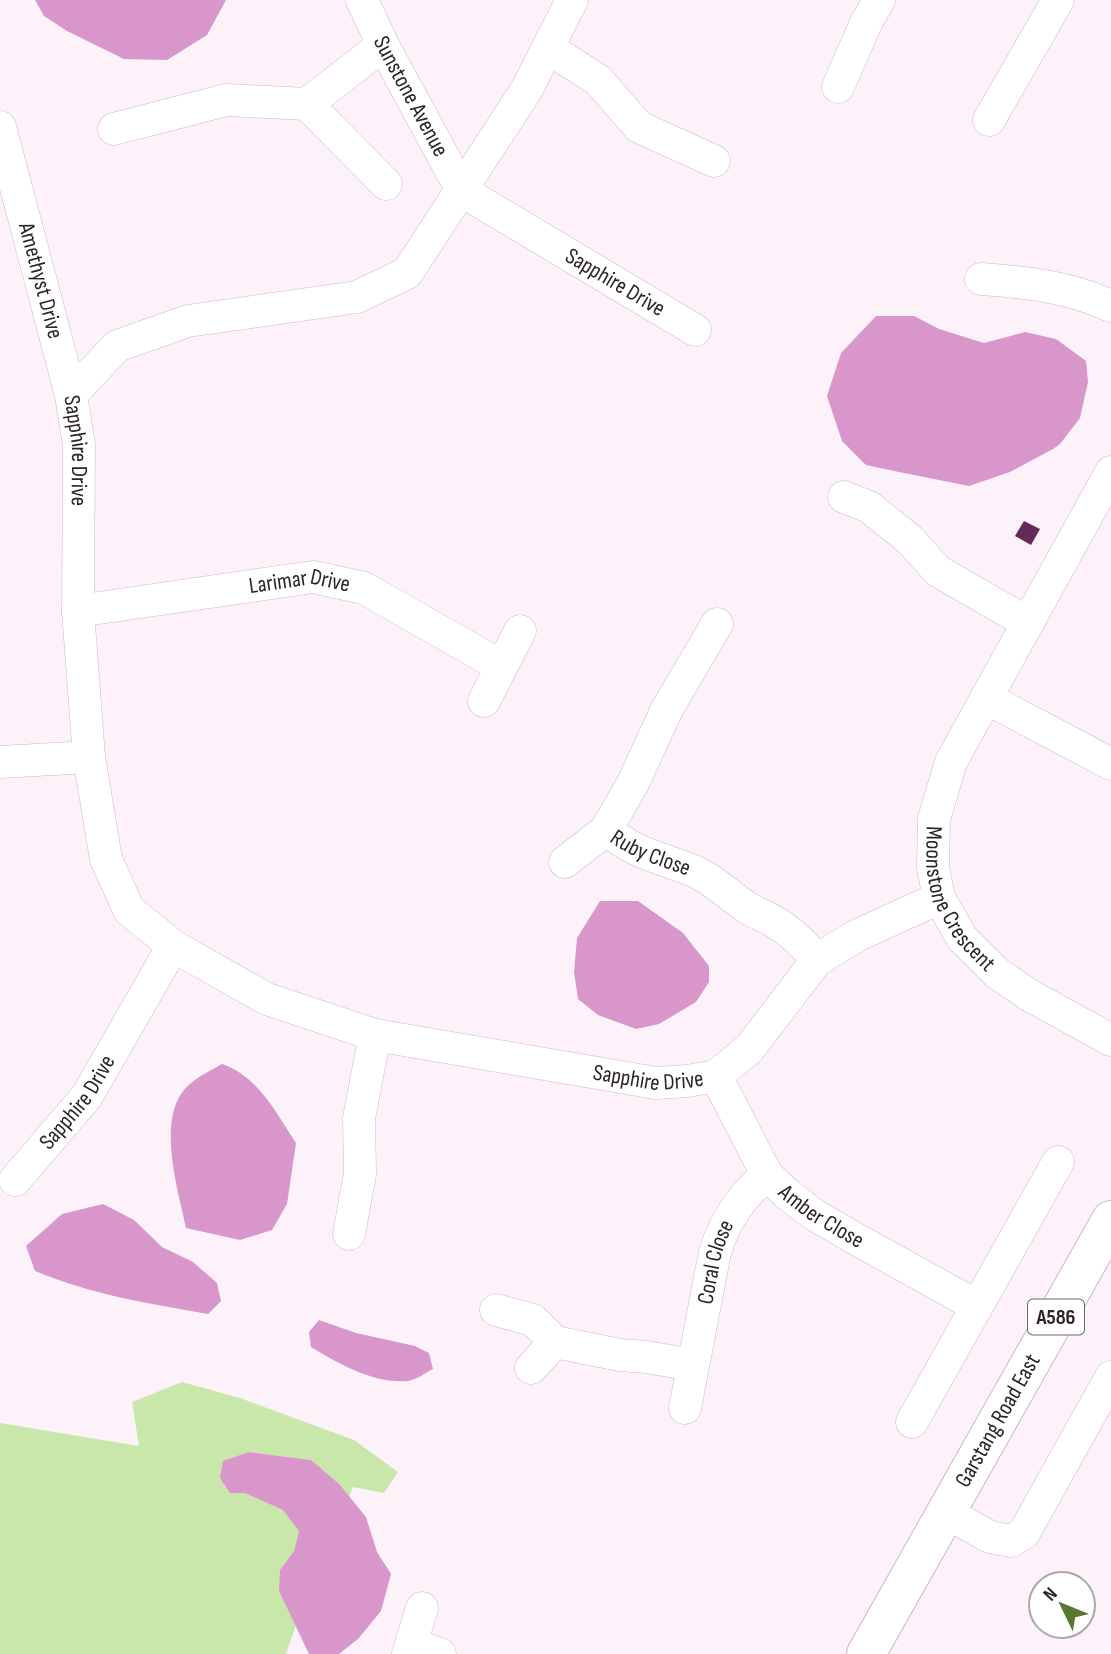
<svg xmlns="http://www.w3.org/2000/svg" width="1111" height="1654" font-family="'Sofia Sans Condensed',sans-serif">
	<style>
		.green { fill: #cae7ab }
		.water { fill: #d896cb }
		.building { fill: #622959 }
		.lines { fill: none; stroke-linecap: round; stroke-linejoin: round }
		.minor-casing { stroke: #cfb6c9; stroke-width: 33 }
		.major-casing { stroke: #cfb6c9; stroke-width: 40 }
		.minor { stroke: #fff; stroke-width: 32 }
		.major { stroke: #fff; stroke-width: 38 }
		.labels { text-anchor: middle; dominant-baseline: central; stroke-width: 7; stroke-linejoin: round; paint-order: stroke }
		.shield { fill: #fff; stroke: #6c666b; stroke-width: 2 }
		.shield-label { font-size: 21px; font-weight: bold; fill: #2d242b }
		.street-label { font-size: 23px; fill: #2d242b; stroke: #fff }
	</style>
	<rect width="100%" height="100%" fill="#fdf2fa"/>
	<path class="green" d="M182,1382L240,1398L354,1440L398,1472L384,1493L353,1487L349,1497L311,1460L249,1452L245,1493L284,1510L299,1531L294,1551L280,1570L296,1625L286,1654H0V1423L139,1446L132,1402Z"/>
	<g class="water">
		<path d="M35,0H226L207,35L167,60L124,59L67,31L44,16Z"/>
		<path d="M876,316H914L939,329L984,343L1025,332L1056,339L1086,361L1088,382L1080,418L1060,444L1053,449L1010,472L969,486L899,472L866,465L842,441L827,396L841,353Z"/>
		<path d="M600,901H638L683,933L709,966V982L696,1002L659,1024L636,1029L598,1015L578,999L574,972L577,938Z"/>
		<path d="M222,1064C258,1076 276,1113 296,1143L287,1204L272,1230L240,1240L186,1228C178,1189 154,1114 190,1084C199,1076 212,1070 222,1064Z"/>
		<path d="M103,1204L134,1220L162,1247L193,1262L217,1283L221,1301L208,1314C147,1303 93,1295 35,1271L26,1246L62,1214Z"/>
		<path d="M319,1320L356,1333L415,1346L429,1353L433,1369C425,1373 416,1380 408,1381C374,1384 339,1364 311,1347L309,1332Z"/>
		<path d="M249,1452L311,1460L339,1484L366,1517L377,1552L391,1574L381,1611L358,1639L339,1654H309L279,1591L280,1570L294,1551L299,1531L283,1510L245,1493H230L220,1478L223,1461Z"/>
	</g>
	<path class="building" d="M1024,521L1040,529L1031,545L1015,536Z"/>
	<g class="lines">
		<defs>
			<g id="minor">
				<path id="s1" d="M362,0L383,45L462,191L695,330"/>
				<path id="s2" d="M572,0L527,89L407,273L357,297L188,321L117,346L71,395L79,445L78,611L89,757L106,859L129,910L173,946L267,999L375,1035L656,1083L687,1081L716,1076L749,1049L817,960L856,936L939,898"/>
				<path d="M548,48L598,80L639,127L714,161"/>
				<path d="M838,87L866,23L879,0"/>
				<path d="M307,104L383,45"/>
				<path d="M989,120L1058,0"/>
				<path id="s3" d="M0,127L71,395"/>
				<path d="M114,129L226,100L307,104L386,184"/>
				<path d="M981,279C1026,282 1070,287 1111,306"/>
				<path id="s4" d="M1111,472L951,762L934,819L933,867L939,898L962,938L997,973L1029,995L1111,1040"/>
				<path d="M844,497L869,507L909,539L938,571L1028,623"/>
				<path id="s5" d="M78,611L313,577L364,588L501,666"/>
				<path id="s6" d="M717,624L667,709L633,783L606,830C638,855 659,857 694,871C715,880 730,897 748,908C756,913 765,916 773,921C791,931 804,944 817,960"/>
				<path d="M986,698L1111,764"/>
				<path d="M484,701L520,631"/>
				<path d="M0,762L89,757"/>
				<path d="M565,862L606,830"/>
				<path id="s7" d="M716,1076L767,1175L786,1193L813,1214L856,1239L977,1306"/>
				<path id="s8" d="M15,1180L87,1096L173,946"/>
				<path d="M349,1234L360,1174L359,1118L375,1035"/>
				<path d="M496,1310L533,1320L555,1342L620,1355L647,1357L692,1365"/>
				<path d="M531,1368L555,1342"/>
				<path id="s9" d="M685,1408L715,1252C725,1220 741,1196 767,1175"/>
				<path d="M912,1422L1058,1162"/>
				<path d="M945,1512L990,1537L1011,1541L1024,1533L1111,1377"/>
				<path d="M412,1644L440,1654"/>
				<path d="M408,1654L422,1608"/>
			</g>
			<g id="major">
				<path id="s10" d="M866,1654L1111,1220"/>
			</g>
		</defs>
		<use href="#minor" class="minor-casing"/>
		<use href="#major" class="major-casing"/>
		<use href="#minor" class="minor"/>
		<use href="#major" class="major"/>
	</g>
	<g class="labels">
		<rect class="shield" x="1028" y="1299.5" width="56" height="35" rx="5"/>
		<g class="shield-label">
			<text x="1056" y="1317">A586</text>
		</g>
		<g class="street-label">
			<text stroke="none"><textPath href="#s1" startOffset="108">Sunstone Avenue</textPath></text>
			<text stroke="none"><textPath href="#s3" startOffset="159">Amethyst Drive</textPath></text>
			<text stroke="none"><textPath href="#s1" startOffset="394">Sapphire Drive</textPath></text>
			<text stroke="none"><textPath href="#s2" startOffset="744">Sapphire Drive</textPath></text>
			<text stroke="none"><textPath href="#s5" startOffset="224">Larimar Drive</textPath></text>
			<text stroke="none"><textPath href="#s6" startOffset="285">Ruby Close</textPath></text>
			<text stroke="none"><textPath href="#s4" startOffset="478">Moonstone Crescent</textPath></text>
			<text stroke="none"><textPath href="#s2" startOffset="1766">Sapphire Drive</textPath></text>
			<text stroke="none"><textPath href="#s8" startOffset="100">Sapphire Drive</textPath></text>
			<text stroke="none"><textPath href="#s7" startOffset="180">Amber Close</textPath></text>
			<text stroke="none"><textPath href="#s9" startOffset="149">Coral Close</textPath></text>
			<text stroke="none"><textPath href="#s10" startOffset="268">Garstang Road East</textPath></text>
		</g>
	</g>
	<g transform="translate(1062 1605) rotate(313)"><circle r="33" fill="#ffffff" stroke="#aba7aa" stroke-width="2"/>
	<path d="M0-5L12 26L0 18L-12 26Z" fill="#58782f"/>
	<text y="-10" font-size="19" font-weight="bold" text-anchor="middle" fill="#2d242b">N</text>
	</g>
</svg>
